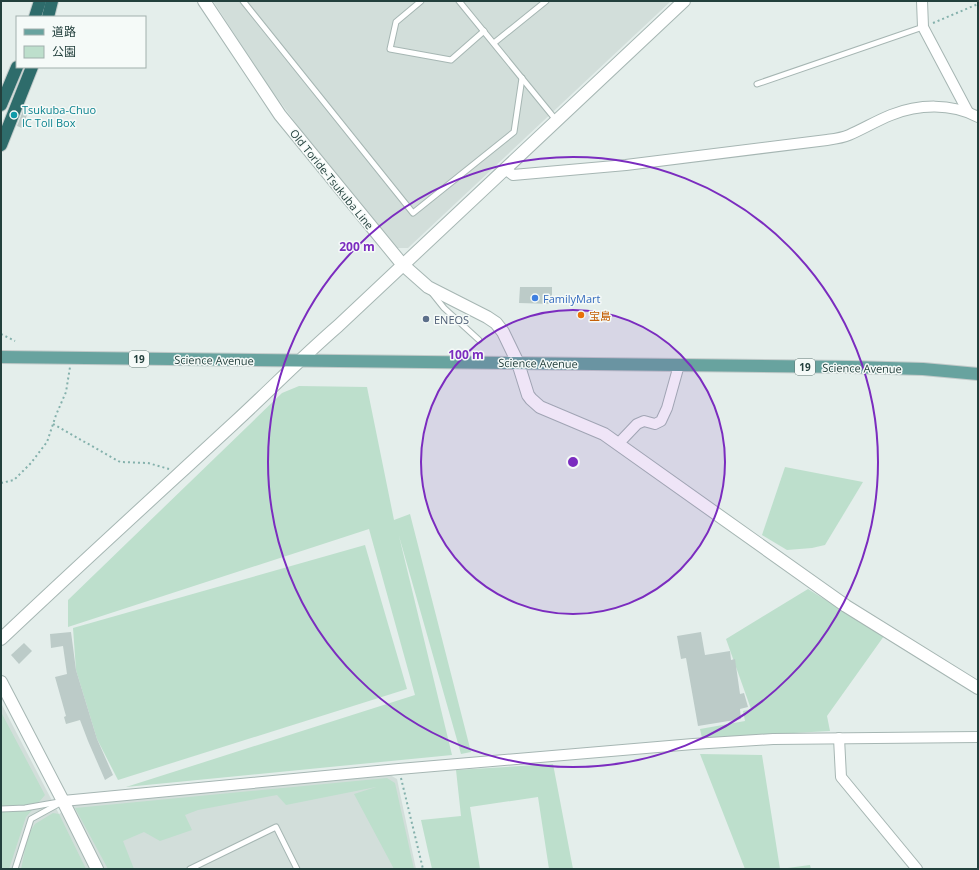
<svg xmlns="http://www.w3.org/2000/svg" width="979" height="870" font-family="'Open Sans','Noto Sans JP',sans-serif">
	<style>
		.built { fill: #d2deda }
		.green { fill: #bddfcc }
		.building { fill: #bccbc8 }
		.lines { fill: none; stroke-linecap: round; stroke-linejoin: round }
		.service-casing { stroke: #a6b6b3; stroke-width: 7 }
		.minor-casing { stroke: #a6b6b3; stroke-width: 12 }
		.tertiary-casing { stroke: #a6b6b3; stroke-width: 14 }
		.primary-casing { stroke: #c1cac9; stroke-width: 14 }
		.motorway-casing { stroke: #c1cac9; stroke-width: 14 }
		.path { stroke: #84b1ac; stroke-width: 2; stroke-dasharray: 2 3; stroke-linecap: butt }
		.service { stroke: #fff; stroke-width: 5 }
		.minor { stroke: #fff; stroke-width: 10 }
		.tertiary { stroke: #fff; stroke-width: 12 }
		.primary { stroke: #68a39f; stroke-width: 12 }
		.motorway { stroke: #2e6c6b; stroke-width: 12 }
		.ring { fill: none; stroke: #7b2cbf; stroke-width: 2 }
		.culture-dot { fill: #0f9aa8; stroke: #f5faf8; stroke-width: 1.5 }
		.shop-dot { fill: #3f7fe0; stroke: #f5faf8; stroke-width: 1.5 }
		.food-dot { fill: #e8710a; stroke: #f5faf8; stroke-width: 1.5 }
		.service-dot { fill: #5c6f8a; stroke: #f5faf8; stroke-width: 1.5 }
		.labels { text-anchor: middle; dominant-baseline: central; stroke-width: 3; stroke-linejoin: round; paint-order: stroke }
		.shield { fill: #f5faf8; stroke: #627875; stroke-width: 1 }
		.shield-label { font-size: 10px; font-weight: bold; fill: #23403d }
		.culture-label { font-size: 11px; fill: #0d838f; stroke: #f5faf8; text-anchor: start }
		.street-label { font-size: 11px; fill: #23403d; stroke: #f5faf8 }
		.shop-label { font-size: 11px; fill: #366cbe; stroke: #f5faf8; text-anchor: start }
		.food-label { font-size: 11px; fill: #c56008; stroke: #f5faf8; text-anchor: start }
		.service-label { font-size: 11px; fill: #4e5e75; stroke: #f5faf8; text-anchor: start }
		.centre { fill: #7b2cbf; stroke: #f5faf8; stroke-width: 2 }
		.ring-label { font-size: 12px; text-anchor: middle; font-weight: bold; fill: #7b2cbf; stroke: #f5faf8; stroke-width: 3; stroke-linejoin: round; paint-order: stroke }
	</style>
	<rect width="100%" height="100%" fill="#e4eeeb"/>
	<g class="built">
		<path d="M213,1H671L408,248H397L300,129L264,80Z"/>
		<path d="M1,703L59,814L76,803L390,775L397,779L416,869H1Z"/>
	</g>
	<g class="green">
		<path d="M299,386L367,387L394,520L410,514L471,752L461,754L399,536L452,755L126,787L415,695L369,529L68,627V600L282,393Z"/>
		<path d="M785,467L863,482L825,545L812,548L787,550L762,535Z"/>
		<path d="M365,545L407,689L118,780L97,739L76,670L73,628Z"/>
		<path d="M808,589L884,636L827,716L830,731L702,738L700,729L745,721L743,711L751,709L726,639Z"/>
		<path d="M1,712L45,795L26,817L9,869H1Z"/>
		<path d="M700,754L762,755L780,869L810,865L811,869H745Z"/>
		<path d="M553,764L573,869H549L538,797L470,807L480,869H432L421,820L461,816L456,770Z"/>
		<path d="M387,778L395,783L414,869H394L354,794L376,787L286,805L277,795L198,810L185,815L192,830L160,841L144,832L123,841L134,869H108L75,808Z"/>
		<path d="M53,813L59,814L86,869H21L28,835L35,824Z"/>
	</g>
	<g class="building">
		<path d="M24,108L29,110L22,128L17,126Z"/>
		<path d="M520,287H552V304L519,303Z"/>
		<path d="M71,632L76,670L97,739L113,775L105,780L88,741L80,720L66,724L64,717L66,716L55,677L67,674L63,646L51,648L50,634Z"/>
		<path d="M701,632L705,655L730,651L731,660L735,659L740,694L744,693L748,707L740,709L741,719L698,726L686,658L681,659L677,636Z"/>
		<path d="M24,643L32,651L19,664L11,655Z"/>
	</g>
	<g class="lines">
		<defs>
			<g id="service">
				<path d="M243,1L413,213L514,132L522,78"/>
				<path d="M421,1L396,22L390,49L451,60L484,31"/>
				<path d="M459,1L556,120"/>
				<path d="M494,43L546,1"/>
				<path d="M757,84L923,27"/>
				<path d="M432,293L444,308L479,340"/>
				<path d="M1,809L25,808L59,802"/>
				<path d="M15,869L31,819L62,802"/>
				<path d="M190,869L276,827L297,869"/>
			</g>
			<g id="minor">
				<path d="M922,1L923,27L968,112"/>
				<path d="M505,169L513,175L626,165L827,140C834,139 842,138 849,135C863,129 876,121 891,115C919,104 951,103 978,117"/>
				<path d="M618,444L637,424L644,421L655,424L661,421L667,408L679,365"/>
				<path d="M839,738L841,777L917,869"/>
				<path d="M63,801L399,769L693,744L773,739L978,737"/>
			</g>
			<g id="tertiary">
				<path d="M204,1L280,115L402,264L428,287L487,317L496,323L503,332L518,363L528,395L531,399L540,407L604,434L846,606L978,688"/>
				<path d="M1,639C77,567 155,496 232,425C268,392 301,358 338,326L684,1"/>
				<path d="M1,682L63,801L97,869"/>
			</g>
			<path id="primary" d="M1,357L851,367L923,369L978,374"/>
			<g id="motorway">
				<path d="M35,17L40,1"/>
				<path d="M48,17L52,1"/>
				<path d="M1,105L17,67"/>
				<path d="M1,145L32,67"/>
			</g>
		</defs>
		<use href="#service" class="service-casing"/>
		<use href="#minor" class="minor-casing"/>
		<use href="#tertiary" class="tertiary-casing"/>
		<use href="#primary" class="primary-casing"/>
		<use href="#motorway" class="motorway-casing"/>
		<g class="path">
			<path d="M933,23L978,4"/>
			<path d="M1,334L15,341"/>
			<path d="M53,424L120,462L148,463L169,469"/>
			<path d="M1,483L14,480L31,463L47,442L56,415L66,392L70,367"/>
			<path d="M401,778L423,869"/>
		</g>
		<use href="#service" class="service"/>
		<use href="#minor" class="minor"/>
		<use href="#tertiary" class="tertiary"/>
		<use href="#primary" class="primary"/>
		<use href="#motorway" class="motorway"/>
	</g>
	<circle cx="573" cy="462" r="152" fill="#7b2cbf" fill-opacity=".12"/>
	<g class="ring">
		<circle cx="573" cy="462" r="152"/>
		<circle cx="573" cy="462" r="305"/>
	</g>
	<circle class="culture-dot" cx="14" cy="115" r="4"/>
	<circle class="shop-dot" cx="535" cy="298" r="4"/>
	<circle class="food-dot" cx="581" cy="315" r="4"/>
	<circle class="service-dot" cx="426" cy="319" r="4"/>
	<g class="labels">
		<g class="shield">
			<rect x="129" y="351" width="20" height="16" rx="3"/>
			<rect x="795" y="359" width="20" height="16" rx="3"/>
		</g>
		<g class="shield-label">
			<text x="139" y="359">19</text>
			<text x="805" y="367">19</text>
		</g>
		<g class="culture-label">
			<text x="22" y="109">Tsukuba-Chuo<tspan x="22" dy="13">IC Toll Box</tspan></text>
		</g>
		<g class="street-label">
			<text transform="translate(332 179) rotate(51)">Old Toride-Tsukuba Line</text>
			<text transform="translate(214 360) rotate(1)">Science Avenue</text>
			<text transform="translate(538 363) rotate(1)">Science Avenue</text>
			<text transform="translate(862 368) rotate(1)">Science Avenue</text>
		</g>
		<g class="shop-label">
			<text x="543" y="298">FamilyMart</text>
		</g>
		<g class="food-label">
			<text x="589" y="315">宝島</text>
		</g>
		<g class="service-label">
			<text x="434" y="319">ENEOS</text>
		</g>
	</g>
	<circle cx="573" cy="462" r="6" class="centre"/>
	<g class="ring-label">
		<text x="357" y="251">200 m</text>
		<text x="466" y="359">100 m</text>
	</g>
	<rect width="979" height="870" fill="none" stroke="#23403d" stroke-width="4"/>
	<rect x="16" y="16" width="130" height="52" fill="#f5faf8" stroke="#a1b0ad"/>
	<rect x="24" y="29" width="20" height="6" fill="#68a39f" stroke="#a1b0ad"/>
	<text x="52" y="36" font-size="12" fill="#23403d">道路</text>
	<rect x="24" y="46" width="20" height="12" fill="#bddfcc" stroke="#a1b0ad"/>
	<text x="52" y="56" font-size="12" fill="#23403d">公園</text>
</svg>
